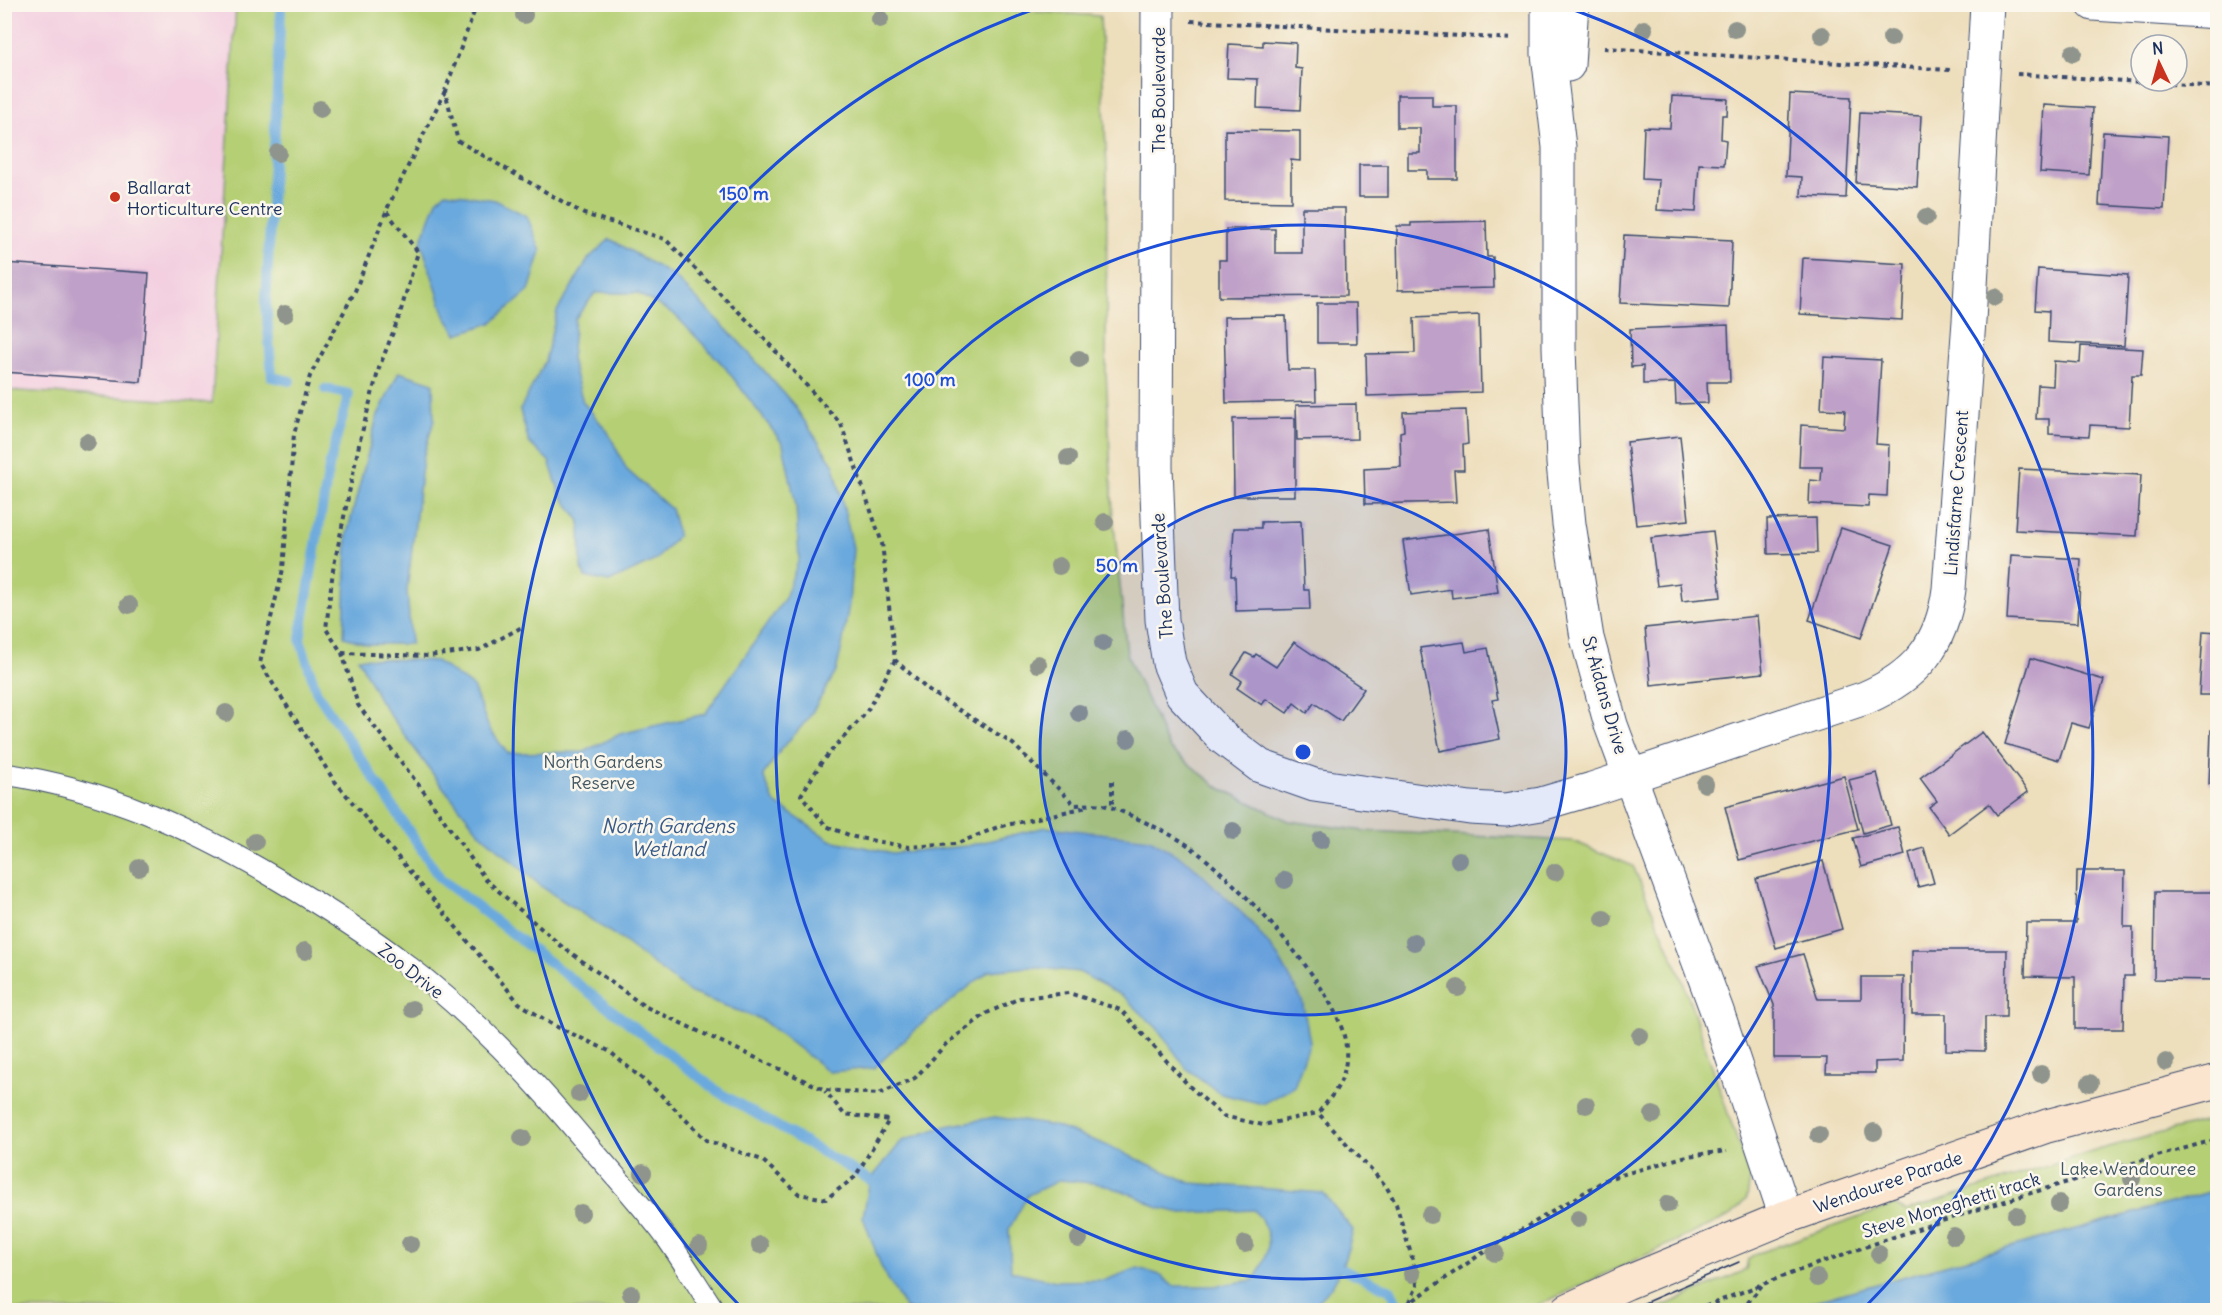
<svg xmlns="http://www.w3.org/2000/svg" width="2222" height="1315" font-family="Delius,sans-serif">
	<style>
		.built { fill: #f3cfe0 }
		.green { fill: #b5cf75; stroke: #687f6a; stroke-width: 1.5 }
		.water { fill: #6aa9dd; stroke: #426c9e; stroke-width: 1.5; fill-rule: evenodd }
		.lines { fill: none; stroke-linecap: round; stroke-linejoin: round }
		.stream { stroke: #6aa9dd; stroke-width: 10 }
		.building { fill: #bfa0c8 }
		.lane-casing { stroke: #3a496c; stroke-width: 23 }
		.street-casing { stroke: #3a496c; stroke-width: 35 }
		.secondary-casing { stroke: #3a496c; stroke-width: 35 }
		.path { stroke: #3a496c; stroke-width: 4; stroke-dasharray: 4.5 4.5; stroke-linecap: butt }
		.lane { stroke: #fff; stroke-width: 21 }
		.street { stroke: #fff; stroke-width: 33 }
		.secondary { stroke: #fbe5cf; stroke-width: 33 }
		.tram { stroke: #1b2f5e; stroke-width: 1.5 }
		.tree { fill: #8f948c }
		.ring { fill: none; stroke: #1d4ed8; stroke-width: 3 }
		.poi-dot { fill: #c8321e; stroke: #fbf7ec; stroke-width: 2 }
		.labels { text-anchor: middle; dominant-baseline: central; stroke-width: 5; stroke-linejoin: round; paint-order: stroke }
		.street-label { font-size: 18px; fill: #1b2f5e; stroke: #fbf7ec }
		.poi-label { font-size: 18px; fill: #1b2f5e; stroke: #fbf7ec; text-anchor: start }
		.park-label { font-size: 18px; fill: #425764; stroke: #fbf7ec }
		.water-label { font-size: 20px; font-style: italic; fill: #375a8a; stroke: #fbf7ec }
		.centre { fill: #1d4ed8; stroke: #fbf7ec; stroke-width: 3 }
		.ring-label { font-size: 18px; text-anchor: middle; font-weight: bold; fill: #1d4ed8; stroke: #fbf7ec; stroke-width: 5; stroke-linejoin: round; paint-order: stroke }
	</style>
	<rect width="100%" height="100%" fill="#fbf7ec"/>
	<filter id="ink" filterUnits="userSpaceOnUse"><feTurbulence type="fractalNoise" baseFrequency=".0167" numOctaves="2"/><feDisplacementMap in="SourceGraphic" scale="12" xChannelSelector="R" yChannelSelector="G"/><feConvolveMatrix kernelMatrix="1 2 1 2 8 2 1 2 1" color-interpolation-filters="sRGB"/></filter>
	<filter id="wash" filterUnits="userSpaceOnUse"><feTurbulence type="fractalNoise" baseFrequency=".008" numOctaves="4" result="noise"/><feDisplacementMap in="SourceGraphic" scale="24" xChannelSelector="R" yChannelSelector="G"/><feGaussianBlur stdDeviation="1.35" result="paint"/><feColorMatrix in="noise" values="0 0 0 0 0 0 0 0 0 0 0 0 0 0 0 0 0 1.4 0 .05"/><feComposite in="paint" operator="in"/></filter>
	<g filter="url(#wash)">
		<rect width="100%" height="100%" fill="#eddebc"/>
		<path class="built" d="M4,5H236L212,403L5,390Z"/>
		<g class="green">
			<path d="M918,4L1100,16L1107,171L1106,371L1113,515L1127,655L1169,748L1218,787L1289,821L1365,831L1573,841L1633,866L1682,978L1750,1178L1747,1198L1732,1215L1528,1310H5L4,390L212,403L236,5Z"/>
			<path d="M2217,1118V1190L1783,1310H1654L1746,1270L1748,1259L1755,1254L1894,1205L1906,1211L2098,1150Z"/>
		</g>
		<g class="water">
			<path d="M446,192L495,200L527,216L541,251L529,291L491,323L457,334L445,316L421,242L437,200Z"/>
			<path d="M610,239L675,277L740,343L793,404L834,465L853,548L849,604L842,646L836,672L808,719L783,747L763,775L774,802L830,840L892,853L967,846L1046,827L1150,839L1190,863L1249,920L1279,958L1302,1000L1310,1042L1294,1087L1263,1104L1221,1094L1186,1068L1157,1028L1123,996L1079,972L1030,967L989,971L918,1027L874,1068L829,1072L762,1020L689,992L622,940L542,887L480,833L438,781L380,701L358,658L436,661L473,687L489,728L507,753L584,752L620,734L705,714L785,598L799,559L796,506L783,444L724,366L674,314L637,293H595L575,319L571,359L583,402L608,432L627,470L671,509L678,535L656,560L609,582L585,577L581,567L580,521L560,494L549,461L529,443L520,410L545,361L557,311L589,258Z"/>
			<path d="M399,372L433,383L434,420L423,458L407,590L411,644H367L344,637L347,534L377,417Z"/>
			<path d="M995,1117L1054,1126L1101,1143L1191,1183L1323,1193L1353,1230C1345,1262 1336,1294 1305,1310H910L905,1308L882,1269L863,1217L870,1180L902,1141L942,1127ZM1060,1180L1102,1184L1136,1196L1159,1208L1182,1213L1254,1210C1276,1236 1270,1253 1254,1280L1214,1286H1173L1160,1275L1138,1268L1105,1280L1056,1281L1011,1271L1009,1229L1028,1195Z"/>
			<path d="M2217,1190V1310H1783Z"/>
		</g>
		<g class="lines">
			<g class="stream">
				<path d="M281,11L266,303L272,377L290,381"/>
				<path d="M325,389L349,394L330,462L300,639L317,693L441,879L720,1093L870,1180"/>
				<path d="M1343,1269L1391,1290L1400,1310"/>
			</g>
		</g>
		<g id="blocks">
			<g class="building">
				<path d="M1263,41L1296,43L1295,68L1302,69L1300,110L1257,108L1258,79L1227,78L1229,44L1263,46Z"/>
				<path d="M1790,94L1851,97L1846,198L1801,196L1802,177L1786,176Z"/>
				<path d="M1397,95H1432V106H1457V179H1427V170H1408V153H1420V128H1397Z"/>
				<path d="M1672,96L1728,99L1727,115H1722L1721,139L1726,140L1724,165L1699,164L1696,212L1657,210L1659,180L1642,179L1644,127L1670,128Z"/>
				<path d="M2044,105L2093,108L2089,175L2040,172Z"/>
				<path d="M1860,113L1921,116L1917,187L1856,183Z"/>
				<path d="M1225,130L1300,131V161L1291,160V202L1225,201Z"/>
				<path d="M2103,132L2168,136L2164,209L2099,205Z"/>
				<rect x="1359" y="165" width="29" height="32"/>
				<path d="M1302,208H1345L1346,296L1219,297V260H1226V229H1275V253H1302Z"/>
				<path d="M1486,221L1487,257H1493L1494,288L1398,290L1397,226H1411V223Z"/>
				<path d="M1624,235L1732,240L1729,308L1620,303Z"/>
				<path d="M1803,258L1905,264L1902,320L1800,314Z"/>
				<path d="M4,263L149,273L141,382L4,372Z"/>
				<path d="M2038,269L2128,275L2124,346L2048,342L2049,311L2035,310Z"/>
				<path d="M1317,303H1356L1357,343H1317Z"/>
				<path d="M1479,315L1481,392L1367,396L1366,354L1415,353L1414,318Z"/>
				<path d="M1286,316L1288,370H1315L1316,401L1226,403L1224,317Z"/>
				<path d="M1728,325L1730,382H1707L1708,403L1676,404L1675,383L1643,384V366L1631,367L1630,329Z"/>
				<path d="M2081,346L2143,349L2141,375H2132L2129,427L2090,425L2089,436L2049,434V419H2036L2038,385L2053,386L2054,361L2080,363Z"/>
				<path d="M1824,357L1881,360L1876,444L1889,445L1887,496L1869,495L1868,507L1809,504L1810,480L1821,481L1822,467H1799L1801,425L1844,428L1845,410L1821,409Z"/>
				<path d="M1356,404L1357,439L1297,440L1296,405Z"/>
				<path d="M1466,410L1468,444L1463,445L1464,470H1454L1456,502L1365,504L1364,469L1401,467L1400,432L1404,431L1403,412Z"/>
				<path d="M1295,418V496H1234L1233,419Z"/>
				<path d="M1680,436L1689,520L1636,525L1627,442Z"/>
				<path d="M2019,469L2141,475L2137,536L2015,530Z"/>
				<path d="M1816,518L1817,553L1768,554L1767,519Z"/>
				<path d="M1301,521L1304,590H1309L1310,609L1236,611L1235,576H1231L1234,528H1261V522Z"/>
				<path d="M1841,528L1893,545L1861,638L1809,620Z"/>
				<path d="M1489,529L1498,592L1452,598L1451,589L1411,595L1403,541Z"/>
				<path d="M1713,531L1721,597L1682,601L1680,583L1657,586L1651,538Z"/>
				<path d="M2011,555L2081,559L2078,623L2007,619Z"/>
				<path d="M1757,616L1763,673L1651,685L1645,628Z"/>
				<path d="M2203,631L2218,632V695H2199Z"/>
				<path d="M1294,642L1364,689L1341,721L1314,703L1307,713L1294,703L1287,713L1266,699L1262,705L1237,688L1242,681L1232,674L1246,653L1254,657L1256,654L1276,667Z"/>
				<path d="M1464,642L1466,652L1488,648L1498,699L1492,700L1500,739L1440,751L1420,648Z"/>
				<path d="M2031,658L2104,680L2089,728L2071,723L2059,760L2005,744Z"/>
				<path d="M2211,730L2218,731V784H2209Z"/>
				<path d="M1982,732L2028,792L1997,815L1989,804L1949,834L1929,807L1937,801L1920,778Z"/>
				<path d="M1877,773L1891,825L1863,833L1849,780Z"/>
				<path d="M1844,776L1858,829L1739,860L1725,807Z"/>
				<path d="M1898,827L1905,855L1861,867L1853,838Z"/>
				<path d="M1924,848L1934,883L1918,887L1909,853Z"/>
				<path d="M1823,861L1842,929L1776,948L1756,879Z"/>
				<path d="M2077,871H2125L2124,927H2133V976H2124L2123,1029H2075V977L2025,976L2026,923H2076Z"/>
				<path d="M2155,892H2218V980L2154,979Z"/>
				<path d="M1912,950H2007L2006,1017H1985V1051L1946,1050V1014H1912Z"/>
				<path d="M1803,954L1818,999H1861V977H1904L1903,1061L1875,1062V1073H1826L1827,1058H1774V1005L1758,966Z"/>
			</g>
		</g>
	</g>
	<g filter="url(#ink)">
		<use href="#blocks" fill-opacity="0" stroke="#3a496c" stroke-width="1.5"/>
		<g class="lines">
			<defs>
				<path id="lane" d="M4,774C103,788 191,828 277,879C321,905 366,933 407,965C473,1015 530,1076 583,1139C611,1171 640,1203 666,1237C683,1261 698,1286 714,1310"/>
				<g id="street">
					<path d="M1158,4L1156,467L1162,620L1169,663L1182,694L1223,738L1260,766L1314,785L1470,808L1506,810L1541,804L1592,789L1865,698C1916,676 1942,645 1949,589L1969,321L1987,4"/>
					<path d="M1548,4V54L1559,147V347L1563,463L1569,524L1587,638L1611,725L1717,1011L1786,1217"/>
					<path d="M2093,4L2218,12"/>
					<path d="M1568,65L1572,4"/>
				</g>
				<path id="secondary" d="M1568,1310L1626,1283L1786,1217L2047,1126L2218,1081"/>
			</defs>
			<use href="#lane" class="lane-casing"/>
			<use href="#street" class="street-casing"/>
			<use href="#secondary" class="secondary-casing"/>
			<g class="path">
				<path d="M477,4L445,91L458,141L584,214L665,239L752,325L841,424L882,543L895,660L929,691L1013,744L1075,805C1085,805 1098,803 1107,806C1121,810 1178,837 1189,846C1235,879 1343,991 1346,1048C1348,1078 1336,1091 1318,1113L1386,1186L1396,1204L1416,1271L1417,1286L1409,1304"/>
				<path d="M1191,21L1513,39"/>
				<path d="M1604,48L1950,70"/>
				<path d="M2017,74L2218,87"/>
				<path d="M445,91L386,211L418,252L399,317L379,368L360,440L333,570L326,629L342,653L358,705L430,800L486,880L560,945L644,1006L825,1090L879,1094L915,1078L946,1044L987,1013L1020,998L1069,993L1121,1010L1189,1086L1223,1116L1263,1125L1318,1113"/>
				<path d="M386,212L355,291L310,376L294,434L283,569L260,663L333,779L519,1003L553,1025L609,1051L659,1093L706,1140L762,1160L799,1194L826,1199L855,1177L889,1120L844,1114L825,1091"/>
				<path d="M342,653L428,656L479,650L522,627"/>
				<path d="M895,660L866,713L823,760L801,795L826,826L854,837L908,847L956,844L998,827L1087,807"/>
				<path d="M1112,781V808"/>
				<path d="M1399,1310L1481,1254L1607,1179L1687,1156L1727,1151"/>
				<path d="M1697,1310C1866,1241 2041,1188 2218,1139"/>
				<path d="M1742,1310L1762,1285"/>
			</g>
			<use href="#lane" class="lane"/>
			<use href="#street" class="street"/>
			<use href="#secondary" class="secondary"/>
			<path class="tram" d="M1628,1310L1739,1262"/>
		</g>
		<g class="tree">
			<circle cx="524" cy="15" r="9"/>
			<circle cx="880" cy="19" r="9"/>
			<circle cx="1644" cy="29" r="9"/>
			<circle cx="1735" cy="29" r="9"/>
			<circle cx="1822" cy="35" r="9"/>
			<circle cx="1891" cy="38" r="9"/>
			<circle cx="2073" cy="53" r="9"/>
			<circle cx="320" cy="109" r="9"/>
			<circle cx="278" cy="153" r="9"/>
			<circle cx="1926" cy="217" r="9"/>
			<circle cx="1995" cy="297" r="9"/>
			<circle cx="285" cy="314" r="9"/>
			<circle cx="1079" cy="359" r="9"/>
			<circle cx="87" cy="442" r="9"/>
			<circle cx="1068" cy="458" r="9"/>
			<circle cx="1105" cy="522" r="9"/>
			<circle cx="1059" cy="566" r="9"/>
			<circle cx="129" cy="605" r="9"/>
			<circle cx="1103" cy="643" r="9"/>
			<circle cx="1038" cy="664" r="9"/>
			<circle cx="226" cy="713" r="9"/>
			<circle cx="1079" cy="713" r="9"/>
			<circle cx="1128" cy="739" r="9"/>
			<circle cx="1705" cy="784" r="9"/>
			<circle cx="1233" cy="831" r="9"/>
			<circle cx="1321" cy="840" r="9"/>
			<circle cx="255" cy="842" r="9"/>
			<circle cx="1459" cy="860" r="9"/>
			<circle cx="139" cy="868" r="9"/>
			<circle cx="1555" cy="872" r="9"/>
			<circle cx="1285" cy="880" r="9"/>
			<circle cx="1604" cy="919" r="9"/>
			<circle cx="1414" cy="942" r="9"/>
			<circle cx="305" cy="951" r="9"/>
			<circle cx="1458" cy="988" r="9"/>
			<circle cx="412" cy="1009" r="9"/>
			<circle cx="1640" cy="1036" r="9"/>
			<circle cx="2166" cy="1062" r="9"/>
			<circle cx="2041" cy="1074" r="9"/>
			<circle cx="2090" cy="1083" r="9"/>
			<circle cx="579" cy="1094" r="9"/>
			<circle cx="1586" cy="1105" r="9"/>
			<circle cx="1653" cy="1115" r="9"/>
			<circle cx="1874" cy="1132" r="9"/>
			<circle cx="1819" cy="1135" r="9"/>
			<circle cx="522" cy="1138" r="9"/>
			<circle cx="643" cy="1173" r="9"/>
			<circle cx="2132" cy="1179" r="9"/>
			<circle cx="1668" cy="1204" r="9"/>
			<circle cx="2059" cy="1204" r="9"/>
			<circle cx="581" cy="1213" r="9"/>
			<circle cx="1430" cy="1215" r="9"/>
			<circle cx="2016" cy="1215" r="9"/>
			<circle cx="1578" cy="1219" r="9"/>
			<circle cx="1954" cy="1236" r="9"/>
			<circle cx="1079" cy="1239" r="9"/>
			<circle cx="410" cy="1244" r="9"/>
			<circle cx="1245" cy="1244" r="9"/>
			<circle cx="760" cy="1245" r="9"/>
			<circle cx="699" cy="1246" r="9"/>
			<circle cx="1495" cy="1253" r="9"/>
			<circle cx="1879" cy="1254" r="9"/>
			<circle cx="1412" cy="1274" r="9"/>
			<circle cx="1817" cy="1278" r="9"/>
			<circle cx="631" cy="1294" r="9"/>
		</g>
	</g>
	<circle cx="1303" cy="752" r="263" fill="#1d4ed8" fill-opacity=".12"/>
	<g class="ring">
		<circle cx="1303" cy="752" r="263"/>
		<circle cx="1303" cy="752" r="527"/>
		<path d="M740 1306A790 790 0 0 1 1046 5M1560 5A790 790 0 0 1 1866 1306"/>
	</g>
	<circle class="poi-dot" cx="115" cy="197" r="6"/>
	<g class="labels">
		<g class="street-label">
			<text transform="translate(1158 90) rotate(-90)">The Boulevarde</text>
			<text transform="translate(1956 493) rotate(-86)">Lindisfarne Crescent</text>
			<text transform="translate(1162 576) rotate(-94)">The Boulevarde</text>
			<text transform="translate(1605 695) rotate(74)">St Aidans Drive</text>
			<text transform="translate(411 971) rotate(38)">Zoo Drive</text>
			<text transform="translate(1888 1182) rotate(-19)">Wendouree Parade</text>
			<text transform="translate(1951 1205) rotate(-17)">Steve Moneghetti track</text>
		</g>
		<g class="poi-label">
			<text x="127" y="187">Ballarat<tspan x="127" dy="21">Horticulture Centre</tspan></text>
		</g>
		<g class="park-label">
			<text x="603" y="761">North Gardens<tspan x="603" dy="21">Reserve</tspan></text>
			<text x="2128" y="1168">Lake Wendouree<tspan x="2128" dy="21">Gardens</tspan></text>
		</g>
		<g class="water-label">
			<text x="668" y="825">North Gardens<tspan x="668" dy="23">Wetland</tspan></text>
		</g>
	</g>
	<circle cx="1303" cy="752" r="9" class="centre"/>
	<g class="ring-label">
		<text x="744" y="200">150 m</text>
		<text x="930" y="386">100 m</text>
		<text x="1117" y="572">50 m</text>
	</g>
	<rect width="2222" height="1315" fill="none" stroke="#fbf7ec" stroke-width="24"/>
	<g transform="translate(2159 63) rotate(355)"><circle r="28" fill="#fbf7ec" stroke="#a1a7b3" stroke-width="1.5"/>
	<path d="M0-4.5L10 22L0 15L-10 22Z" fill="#c8321e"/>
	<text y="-9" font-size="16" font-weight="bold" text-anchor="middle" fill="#1b2f5e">N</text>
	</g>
</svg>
